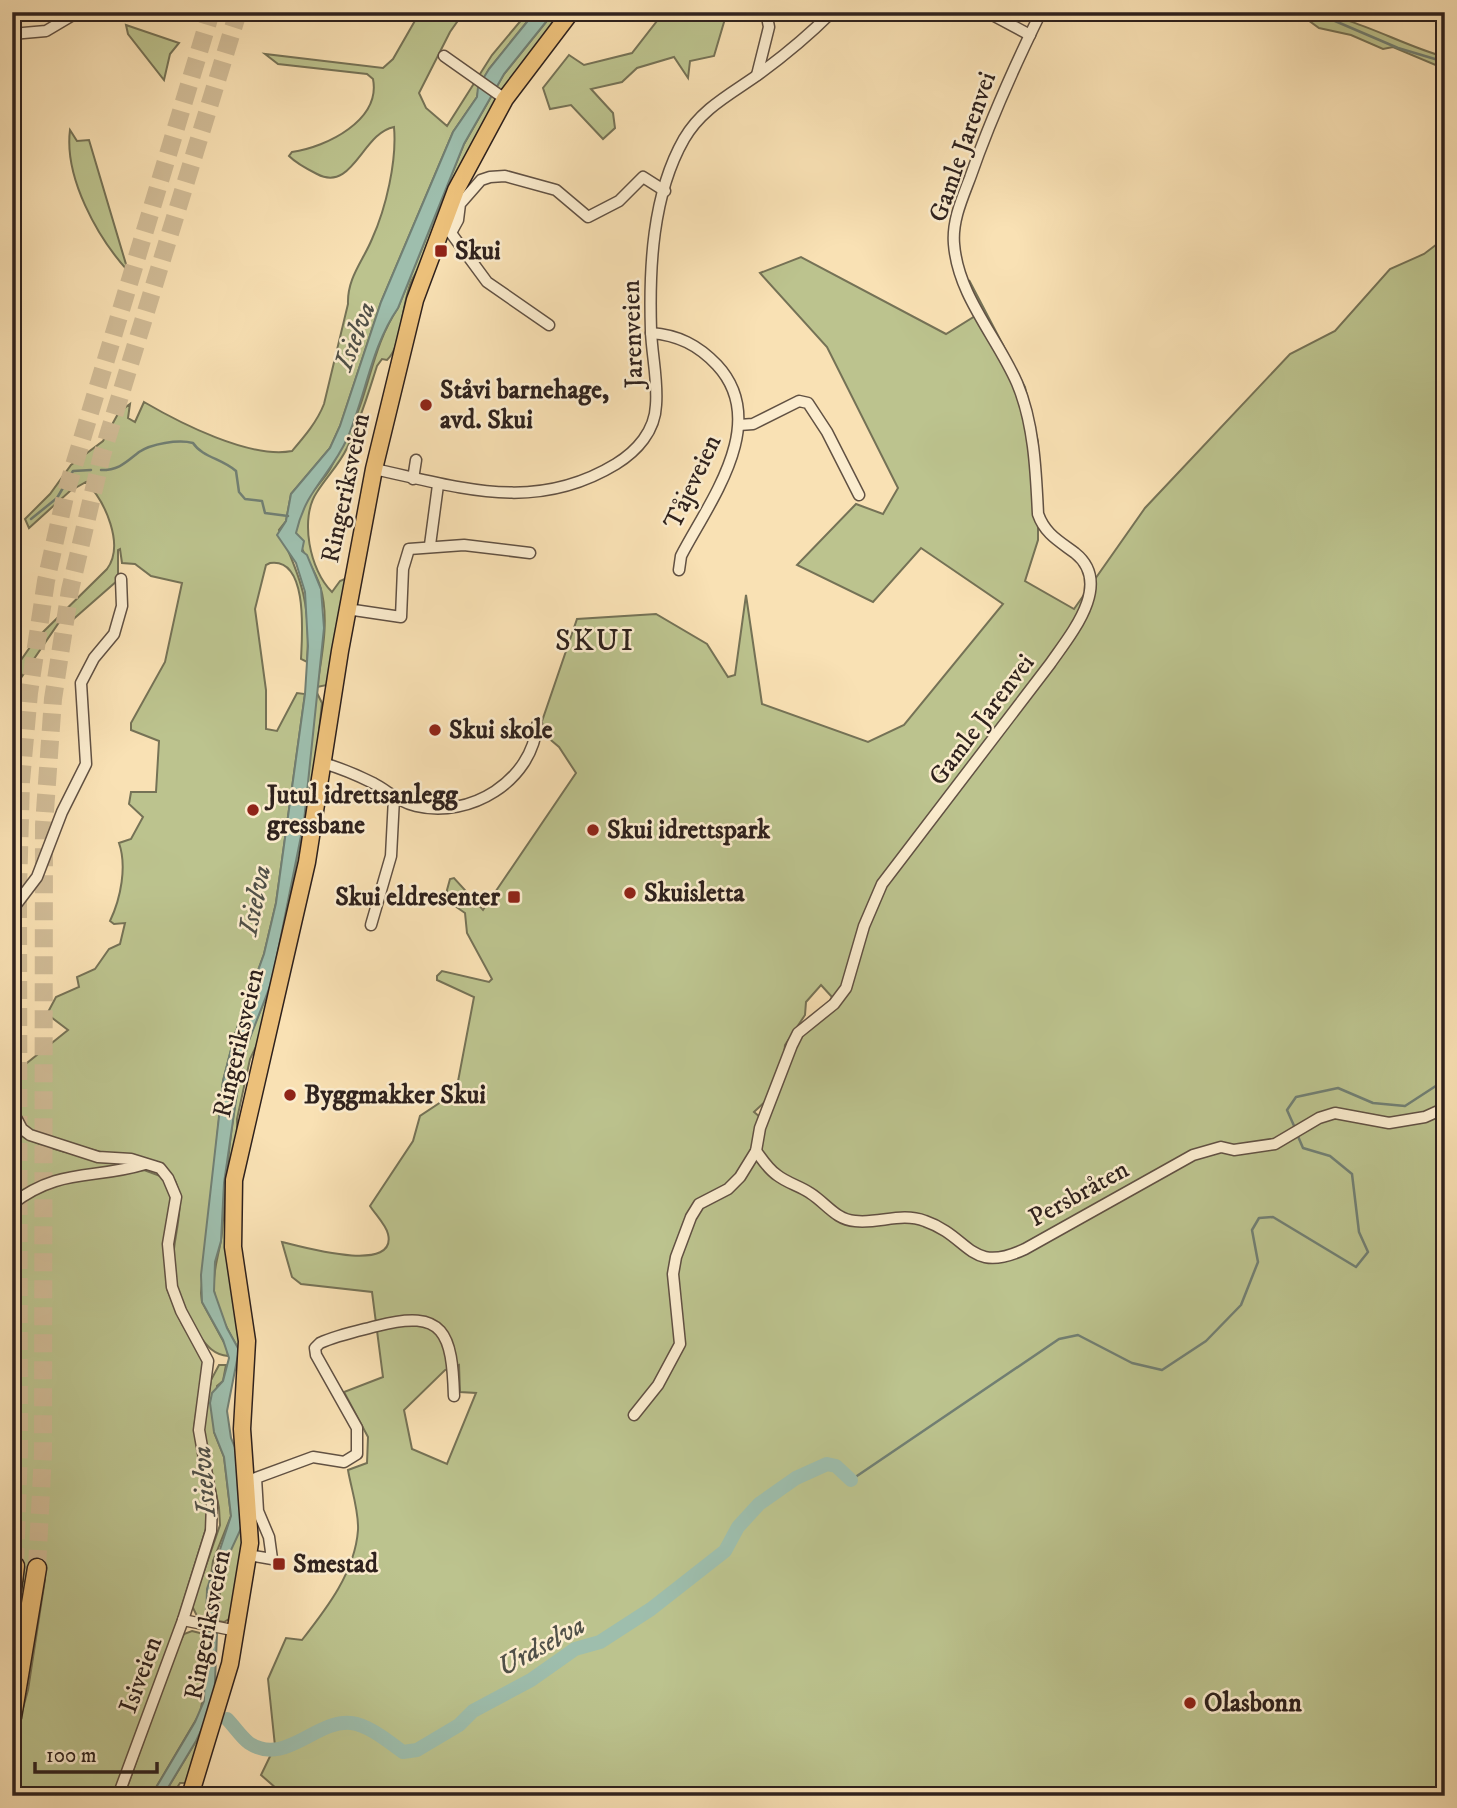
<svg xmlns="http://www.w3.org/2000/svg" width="1457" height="1808" font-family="'IM FELL DW Pica',serif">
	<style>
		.green { fill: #bcc38e; stroke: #757256; stroke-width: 2; fill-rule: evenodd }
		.water { fill: #9ebead; stroke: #717f73; stroke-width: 2 }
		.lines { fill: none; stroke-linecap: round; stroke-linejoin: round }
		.stream { stroke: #717f73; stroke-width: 2.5 }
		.river { stroke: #9ebead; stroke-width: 14 }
		.highway-tunnel { stroke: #d0bb96; stroke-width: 18; stroke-dasharray: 18 9; stroke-linecap: butt }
		.street-casing { stroke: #615143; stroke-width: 13 }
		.primary-casing { stroke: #2e211d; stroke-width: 19 }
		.highway-casing { stroke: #2e211d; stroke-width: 21 }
		.street { stroke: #fbecce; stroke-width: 10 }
		.primary { stroke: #ecc07a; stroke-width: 16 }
		.highway { stroke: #ecc07a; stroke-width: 18 }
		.poi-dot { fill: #8f2418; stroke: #fbecce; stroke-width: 2.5 }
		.labels { text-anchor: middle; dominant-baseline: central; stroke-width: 5; stroke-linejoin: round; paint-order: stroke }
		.street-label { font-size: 26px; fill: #2e211d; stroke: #fbecce }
		.poi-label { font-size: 26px; font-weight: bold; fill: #2e211d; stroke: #fbecce; text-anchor: start }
		.water-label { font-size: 28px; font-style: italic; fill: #505048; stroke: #fbecce }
		.quarter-label { font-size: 30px; letter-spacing: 2px; fill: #2e211d; stroke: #fbecce }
	</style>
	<rect width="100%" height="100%" fill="#f9e1b4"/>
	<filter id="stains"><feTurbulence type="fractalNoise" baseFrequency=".00286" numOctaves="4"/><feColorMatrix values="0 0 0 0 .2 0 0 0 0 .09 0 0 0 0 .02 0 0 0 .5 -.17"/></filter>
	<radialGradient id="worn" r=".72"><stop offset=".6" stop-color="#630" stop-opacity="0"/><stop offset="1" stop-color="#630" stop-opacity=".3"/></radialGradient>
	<g class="green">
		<path d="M420,12H464L450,32L419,93L426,108L447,126L492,55L528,12H535L489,69L479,87L477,97L453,132L381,302L340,426L330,448L291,494L286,521L279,530C302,580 311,605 307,662L301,659C302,637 309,557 270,563L266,565L255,609L266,690V729L277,731L297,693L305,694L276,903L264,954L235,1034L223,1081L201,1293L202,1302L227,1348L228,1356C214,1355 207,1346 199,1335C186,1316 175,1292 173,1269C170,1238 194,1193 166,1169L32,1134C13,1118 12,1098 12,1075L68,1030L47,1014L56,997L79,987L77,977L95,969L109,949L120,944L125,923L114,924L110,921C121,898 127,866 119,843L131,839L143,817L129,804L131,792H156L159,741L131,730V723L165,662L182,583L151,576L135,564L122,563L120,549L118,550V580L69,623L62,618L12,691V673L35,640L107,569C125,545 105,501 86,482L70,491L29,528L25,519L50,494L71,465L103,441L119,412L130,404L128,418L135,422L144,402C180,423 250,459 292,451C304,437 317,422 324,404L348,304C347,278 363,261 372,239C386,208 397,161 394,127C362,133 353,193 317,174C307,169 297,164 289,156L292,152C327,147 381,120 373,79L367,74L278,64L265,54L383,68L393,59Z"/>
		<path d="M554,12H565L537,47L412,280C401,303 403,345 387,360L382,359L377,366C368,394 360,422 347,448C339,465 327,476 317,492C299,518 310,571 332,592L340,581L347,578L327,685L317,687C322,655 330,617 320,586C314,567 301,552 296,534C290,511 321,485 330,469C341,449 352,428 360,406C372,372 377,339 398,308L464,144L504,74Z"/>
		<path d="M664,12H727L714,56L690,61L688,78L674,57L637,68L622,82L591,89L613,113L615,128L603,139L571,105L550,109L543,88L569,55L584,65L632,53Z"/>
		<path d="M1297,12C1350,12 1394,43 1445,57V69L1393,47L1383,49L1351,35L1319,28Z"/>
		<path d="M126,25L179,43L170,54L164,80L128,34Z"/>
		<path d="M70,130L77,141L89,140L128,271C97,237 64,177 70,130Z"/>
		<path d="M1445,238V1796H285L261,1775L275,1746L268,1679L286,1638L302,1640C327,1608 355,1572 358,1530C359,1511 351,1488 348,1470L367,1463L368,1437L344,1392L383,1377L372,1292L301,1284L292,1277L282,1242C299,1246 398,1275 388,1234C386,1225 375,1214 370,1206L413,1141L420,1116L456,1092L474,997L437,980V976L442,971L489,982L492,979L467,933L465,913L449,902L447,890L450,879L454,878L483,910L576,773L559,747L539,730L577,619L656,614L707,644L728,677L735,675L746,595L762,704L868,742L904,725L1003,604L921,548L873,602L797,565L856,504L883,514L898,488L827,347L760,273L801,257L946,334L975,316L969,280L1025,387L1038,442V540L1025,581L1074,609L1145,508L1290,354L1335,331L1390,269L1424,254ZM821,985L832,997L820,1020L804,1033L796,1047L766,1122L754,1112L770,1097L783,1063L785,1045L805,1015L806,1002ZM459,1365L460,1392L476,1393L447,1464L412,1449L404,1410L445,1370Z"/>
		<path d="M316,691L322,703L310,817L285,918L304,821Z"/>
		<path d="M272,981L261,1036L250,1059L237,1119L239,1350C229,1332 217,1312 214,1291C212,1270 220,1253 222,1233C227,1170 231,1107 247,1046C253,1024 265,1003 272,981Z"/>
		<path d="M12,1123C27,1152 100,1158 129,1162L127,1171L144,1170L163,1177L171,1194L165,1255L167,1289L182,1324L204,1359L194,1428L208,1503L207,1525L177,1622L114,1796H12V1748L28,1690L45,1579L43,1573H28L13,1657L19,1581H23V1575L12,1564Z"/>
		<path d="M219,1365H226L223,1381L217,1386L214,1432L224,1457L231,1516L213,1561L205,1618L197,1616L192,1606L220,1525L219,1508L203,1429L211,1380Z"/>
		<path d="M243,1524C243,1556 237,1588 229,1619L224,1622L218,1621C219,1586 224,1554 243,1524Z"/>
		<path d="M192,1631L204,1634L205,1688L200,1713L151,1796H124L176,1650L184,1634Z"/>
		<path d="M210,1710L186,1783H180L172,1796H163L196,1741Z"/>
	</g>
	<path class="water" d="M535,12H554L504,74L464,144L398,308C371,347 366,395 347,439C330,476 306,489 296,533L304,541L302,551L307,555L321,589L324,628L304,821L272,981L248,1043L238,1086L224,1183L221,1241L215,1262L214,1291L227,1328L239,1350L227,1411L231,1438L240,1459L243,1524L225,1563L219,1588L214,1704L196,1741L163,1796H151L195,1722L204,1701L207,1589L231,1516L224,1457L214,1432L210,1403L212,1393L223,1381L229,1358L223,1340L202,1302L201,1275L223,1081L235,1034L264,954L276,903L305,694L308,646L305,592L296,563L277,535L286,521L291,494L330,448L340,426L381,302L453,132L477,97L478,87L489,69Z"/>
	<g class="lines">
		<g class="stream">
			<path d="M1314,12L1398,48L1445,62"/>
			<path d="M101,470C119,470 125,463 139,452C151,444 178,439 193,443C202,457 223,459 236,471L239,492L245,499L262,501L265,513L288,516"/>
			<path d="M31,519L57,498L73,471L91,470"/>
			<path d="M1295,1128L1287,1110L1296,1097L1338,1088L1373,1103L1405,1106L1445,1080"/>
			<path d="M12,1129L15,1128"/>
			<path d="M851,1480L1059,1339L1078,1335L1132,1363L1162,1370L1206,1341L1241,1305L1258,1262L1252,1230L1259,1218L1273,1217L1356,1267L1368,1252L1359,1232L1352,1174L1330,1156L1303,1148L1297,1134"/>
		</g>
		<path class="river" d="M227,1719C234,1726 241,1737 249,1743C285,1767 316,1719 351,1723C369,1725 389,1742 403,1752L417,1750L459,1725L473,1711L531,1680L575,1649L600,1642L651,1609L725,1551L738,1527L759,1504L796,1478L827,1464L836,1466L851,1480"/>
		<g class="highway-tunnel">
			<path d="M15,1566L19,1451L18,890L21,781L29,693L46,581L66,492L211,12"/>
			<path d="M37,1568L43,1454L44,825L53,699L70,590L102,455L238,12"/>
		</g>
		<defs>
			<g id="street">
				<path d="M987,12L1030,35"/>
				<path d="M12,34L46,31L78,12"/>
				<path d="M444,56L505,99"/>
				<path d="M757,75L769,27L766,12"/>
				<path d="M448,229L487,282L549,325"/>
				<path d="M452,231L458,220L460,204L481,180L490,177L505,176L556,190L588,217L619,201L643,177L665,191"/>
				<path d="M651,333C678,335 698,345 717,365C771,423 709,502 681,556L679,570"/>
				<path d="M739,425L753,424L799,401L808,403L827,432L859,495"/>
				<path d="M374,469C460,487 534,514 616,464C637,451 655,431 656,405C658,380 652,356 651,331C649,269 652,195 684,139C702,108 731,94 759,74C785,55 809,35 832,12"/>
				<path d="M413,479L416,460"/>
				<path d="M430,545L438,485"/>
				<path d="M347,609L401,617L403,569L409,549L464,545L530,553"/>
				<path d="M323,763C340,768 357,775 373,783C388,791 399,802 416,806C470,819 532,781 537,725"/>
				<path d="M12,910L37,877L62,812L86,764L81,683L94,658L114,634L122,606L121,579"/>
				<path d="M371,925L391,856L394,798"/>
				<path d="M12,1110L22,1129L30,1135L98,1157L131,1159L160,1168L168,1178L176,1197L168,1244L172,1287L181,1311L208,1361L199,1430L212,1503L211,1531L183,1620L118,1796"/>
				<path d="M756,1151C762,1159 768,1169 777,1175C787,1183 800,1186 810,1193C826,1203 836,1220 855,1221C879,1224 901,1212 925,1221C971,1237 969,1275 1025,1249L1193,1155L1221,1147L1234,1150L1275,1144L1319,1118L1335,1113L1389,1123L1425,1117L1445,1108"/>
				<path d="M12,1204C60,1167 93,1180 145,1164"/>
				<path d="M634,1415L658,1385L680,1344L673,1274L676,1257L691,1217L699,1204L728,1189L740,1177L756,1151L760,1128L792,1045L798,1033L834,1004L846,988L864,926L882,884L1050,664C1070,635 1114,584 1075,553C1059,541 1045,534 1038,514C1036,471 1034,423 1017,383C997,337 958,296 954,244C952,221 962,199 970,178C990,120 1014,67 1041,12"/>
				<path d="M248,1555L272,1559L269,1537L258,1511L256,1478L313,1457L344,1462L357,1454V1428L316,1355L315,1348L320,1343C338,1335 358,1331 377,1326C445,1308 452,1334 454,1396"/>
				<path d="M183,1620L237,1631"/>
			</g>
			<path id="primary" d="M190,1796L230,1664L250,1543L242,1429L247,1341L233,1247L234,1180L307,862L340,651L374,469L415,300L456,190L505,99L571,12"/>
			<g id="highway">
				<path d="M12,1590L15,1566"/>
				<path d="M12,1717L37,1568"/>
			</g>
		</defs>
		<use href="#street" class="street-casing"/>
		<use href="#primary" class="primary-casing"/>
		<use href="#highway" class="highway-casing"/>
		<use href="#street" class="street"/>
		<use href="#primary" class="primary"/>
		<use href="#highway" class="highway"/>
	</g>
	<g class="poi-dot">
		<rect x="434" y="244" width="14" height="14" rx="3.5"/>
		<circle cx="426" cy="405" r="7"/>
		<circle cx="435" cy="730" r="7"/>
		<circle cx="253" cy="810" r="7"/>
		<circle cx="593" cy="830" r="7"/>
		<circle cx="630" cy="893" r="7"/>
		<rect x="507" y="890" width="14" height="14" rx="3.5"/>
		<circle cx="290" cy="1095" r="7"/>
		<rect x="272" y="1557" width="14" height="14" rx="3.5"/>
		<circle cx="1190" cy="1703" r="7"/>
	</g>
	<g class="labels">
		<g class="street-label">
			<text transform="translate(963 147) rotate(-71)">Gamle Jarenvei</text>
			<text transform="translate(633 334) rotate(-92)">Jarenveien</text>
			<text transform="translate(693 482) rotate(-65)">Tåjeveien</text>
			<text transform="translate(346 488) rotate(-78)">Ringeriksveien</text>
			<text transform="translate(982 720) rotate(-53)">Gamle Jarenvei</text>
			<text transform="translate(239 1043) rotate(-77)">Ringeriksveien</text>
			<text transform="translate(1079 1194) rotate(-29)">Persbråten</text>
			<text transform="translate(208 1625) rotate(-79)">Ringeriksveien</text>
			<text transform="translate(141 1675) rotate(-70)">Isiveien</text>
		</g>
		<g class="poi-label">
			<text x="455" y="251">Skui</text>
			<text x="440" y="390">Ståvi barnehage,<tspan x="440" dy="30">avd. Skui</tspan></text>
			<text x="449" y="730">Skui skole</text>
			<text x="267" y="795">Jutul idrettsanlegg<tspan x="267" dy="30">gressbane</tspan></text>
			<text x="607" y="830">Skui idrettspark</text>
			<text x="644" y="893">Skuisletta</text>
			<text x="500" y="897" text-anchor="end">Skui eldresenter</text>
			<text x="304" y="1095">Byggmakker Skui</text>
			<text x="293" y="1564">Smestad</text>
			<text x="1204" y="1703">Olasbonn</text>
		</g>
		<g class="water-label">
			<text transform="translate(355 336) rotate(-69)">Isielva</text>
			<text transform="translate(255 900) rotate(-78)">Isielva</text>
			<text transform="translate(204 1481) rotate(-94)">Isielva</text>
			<text transform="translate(541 1646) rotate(-29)">Urdselva</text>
		</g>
		<g class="quarter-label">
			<text x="595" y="641">SKUI</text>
		</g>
	</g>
	<rect width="1457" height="1808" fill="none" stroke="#f9e1b4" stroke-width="42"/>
	<rect x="14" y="14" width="1429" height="1780" fill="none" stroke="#2e211d" stroke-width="3.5"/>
	<rect x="21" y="21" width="1415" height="1766" fill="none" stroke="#2e211d" stroke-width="2"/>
	<path d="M35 1762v10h122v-10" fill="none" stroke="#2e211d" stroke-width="3.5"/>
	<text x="46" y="1762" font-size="21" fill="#2e211d" stroke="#fbecce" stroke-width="5" paint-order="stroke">100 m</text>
	<rect width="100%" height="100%" filter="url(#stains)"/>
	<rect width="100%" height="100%" fill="url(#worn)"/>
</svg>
